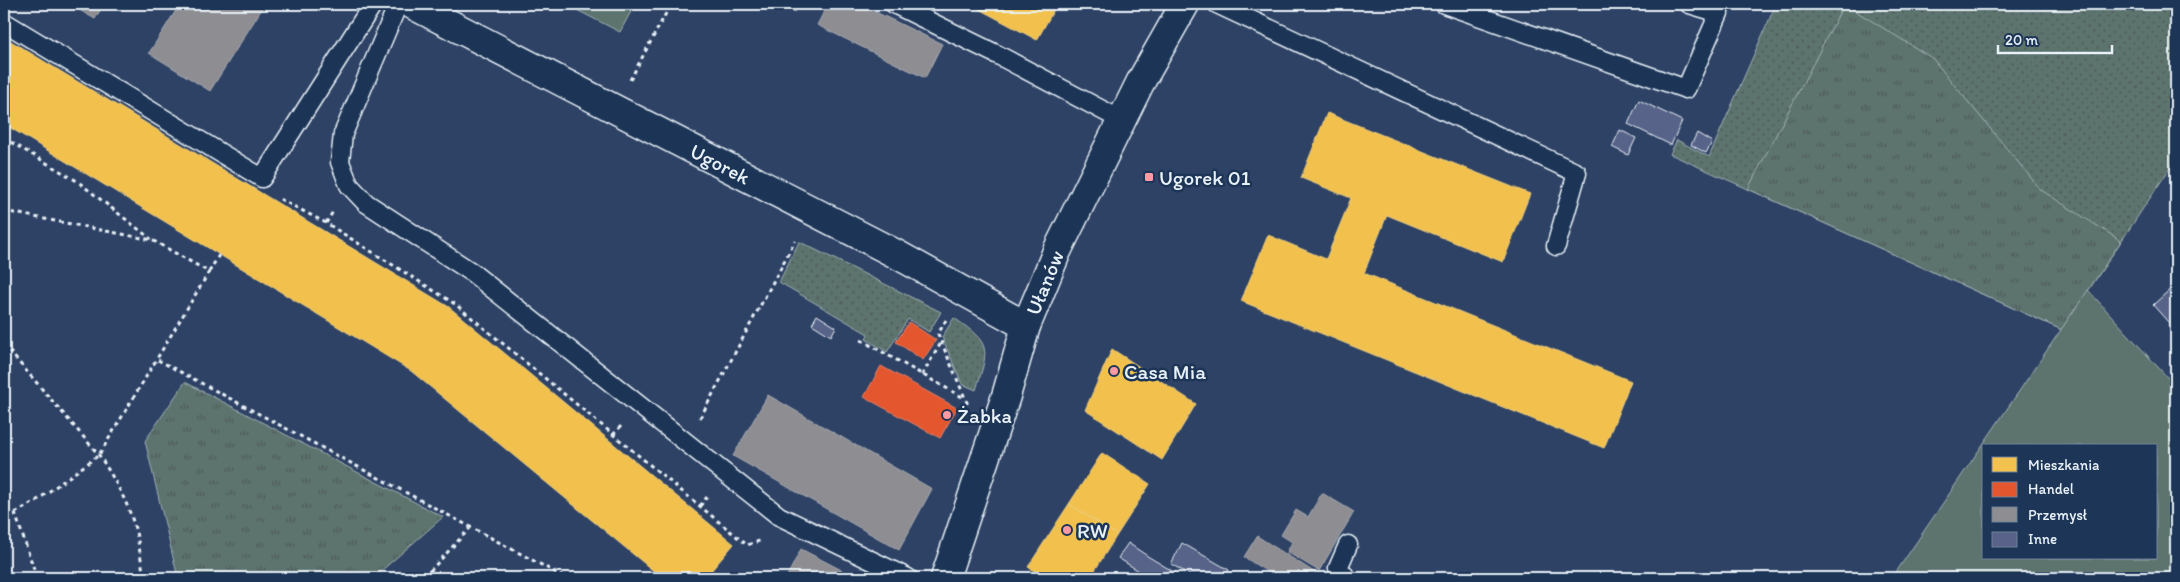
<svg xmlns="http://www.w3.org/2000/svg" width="2180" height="582" font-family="Itim,sans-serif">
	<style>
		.grass { fill: url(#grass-dots); stroke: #a2b2b3 }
		.park { fill: url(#park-tufts); stroke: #a2b2b3 }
		.garden { fill: #5c736e; stroke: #a2b2b3; fill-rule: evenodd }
		.homes { fill: #f2c14e; stroke: #efcf81 }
		.shops { fill: #e4572e; stroke: #e5856b }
		.industry { fill: #8d8d92; stroke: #a8abb1 }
		.building { fill: #596389; stroke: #e8f1f8 }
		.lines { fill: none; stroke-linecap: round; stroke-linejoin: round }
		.lane-casing { stroke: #e8f1f8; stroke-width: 21 }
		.street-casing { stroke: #e8f1f8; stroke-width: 31 }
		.path { stroke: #e8f1f8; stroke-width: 3; stroke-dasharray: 4 4; stroke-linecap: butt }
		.lane { stroke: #1d3557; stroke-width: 18 }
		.street { stroke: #1d3557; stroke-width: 28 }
		.poi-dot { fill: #ff9aa2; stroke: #1d3557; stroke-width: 2 }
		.labels { text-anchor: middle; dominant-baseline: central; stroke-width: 5; stroke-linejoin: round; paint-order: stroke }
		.street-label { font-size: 21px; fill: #e8f1f8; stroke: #1d3557 }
		.poi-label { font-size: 21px; fill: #e8f1f8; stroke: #1d3557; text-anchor: start }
	</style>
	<defs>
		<pattern id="grass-dots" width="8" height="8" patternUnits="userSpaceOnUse" patternTransform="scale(1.25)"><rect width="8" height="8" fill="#5c736e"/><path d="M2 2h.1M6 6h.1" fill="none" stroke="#505b5a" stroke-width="1.8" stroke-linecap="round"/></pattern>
		<pattern id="park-tufts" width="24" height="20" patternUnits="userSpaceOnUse" patternTransform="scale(1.25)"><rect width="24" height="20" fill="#5c736e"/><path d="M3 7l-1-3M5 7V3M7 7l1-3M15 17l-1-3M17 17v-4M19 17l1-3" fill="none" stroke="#505b5a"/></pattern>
	</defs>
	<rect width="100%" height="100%" fill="#2e4265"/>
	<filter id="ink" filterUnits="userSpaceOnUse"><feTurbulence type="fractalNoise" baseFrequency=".02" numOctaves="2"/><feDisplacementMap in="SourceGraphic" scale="10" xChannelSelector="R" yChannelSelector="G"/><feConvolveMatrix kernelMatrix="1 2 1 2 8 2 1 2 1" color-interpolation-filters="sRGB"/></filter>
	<g filter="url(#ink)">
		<g class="grass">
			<path d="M1776,4H2176V159L2062,330L1670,154L1677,140L1709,157Z"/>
			<path d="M799,242H800L941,312L929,332L908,319L887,352L866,339L868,334L779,282Z"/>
			<path d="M954,318C992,344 989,348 976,390L962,384L942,337Z"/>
		</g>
		<g class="park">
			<path d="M1844,4L1932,58L2041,190L2121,241L2062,330L1748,189Z"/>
			<path d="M185,382L443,517L373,578H178L145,441Z"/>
		</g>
		<g class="garden">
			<path d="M565,4H635L620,32Z"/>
			<path d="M2088,290L2176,387V578H1892ZM1984,446H2156V558H1984Z"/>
		</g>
		<g class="homes">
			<path d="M979,4H1057L1037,40L977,8Z"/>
			<path d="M4,37L449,307L734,544L705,578H662L411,371L4,124Z"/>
			<path d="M1327,113L1530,194L1503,262L1387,215L1364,273L1631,381L1604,448L1241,301L1268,235L1326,259L1351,198L1301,178Z"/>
			<path d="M1112,349L1196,404L1162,460L1085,410Z"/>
			<path d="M1102,453L1150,484L1117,535L1069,504Z"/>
			<path d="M1069,504L1117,535L1090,578H1045L1028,567Z"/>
		</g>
		<g class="shops">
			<path d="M909,322L936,340L923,360L896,342Z"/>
			<path d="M881,366L957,408L940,438L864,397Z"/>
		</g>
		<g class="industry">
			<path d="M69,4H104L95,19Z"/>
			<path d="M180,4H265L210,91L149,53Z"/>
			<path d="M778,4H799L795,12Z"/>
			<path d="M828,4H859L942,44L925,78L817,25Z"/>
			<path d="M768,395L932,489L899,550L733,456Z"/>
			<path d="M1322,493L1354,512L1319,571L1287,552L1292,542L1281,535L1296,510L1308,517Z"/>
			<path d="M1257,536L1314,572L1310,578H1277L1244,557Z"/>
			<path d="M801,549L857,578H786Z"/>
		</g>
		<g class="building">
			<path d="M1639,100L1682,121L1671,145L1628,124Z"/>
			<path d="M1620,130L1636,138L1628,155L1612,147Z"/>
			<path d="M1697,133L1712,142L1706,153L1691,145Z"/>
			<path d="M2176,284V331L2153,305Z"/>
			<path d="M817,315L836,327L831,336L812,324Z"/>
			<path d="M1128,543L1149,557L1184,578H1135L1139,571L1118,558Z"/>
			<path d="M1182,543L1229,570L1224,578H1195L1171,564Z"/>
		</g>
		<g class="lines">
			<defs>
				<g id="lane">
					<path d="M398,4L343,134L340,162L349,185L366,203L470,271L779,516L908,578"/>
					<path d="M894,4L998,55L1121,120"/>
					<path d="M1217,4L1577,173L1556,246"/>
					<path d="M1444,4L1686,89L1719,13L1689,4"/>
					<path d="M4,22L262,178L373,4"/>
					<path d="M1347,578L1338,568L1348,545"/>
				</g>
				<g id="street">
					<path id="s1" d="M411,4L898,255L1026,326"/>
					<path id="s2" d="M945,578L1006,396L1026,326L1039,295L1057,251L1140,83L1185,4"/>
				</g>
			</defs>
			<use href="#lane" class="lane-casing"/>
			<use href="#street" class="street-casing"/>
			<g class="path">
				<path d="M630,80L671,4"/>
				<path d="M4,138L77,181L151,239"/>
				<path d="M280,199L326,223L455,304L747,545L762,540"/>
				<path d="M4,211L152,240L209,272L99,455L36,501L15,513L4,516"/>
				<path d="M326,223L334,210"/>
				<path d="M209,272L219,255"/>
				<path d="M946,320L938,334L968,405"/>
				<path d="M861,340L964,398"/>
				<path d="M4,345L99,455C113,477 127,500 134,525C139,542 141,560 144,578"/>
				<path d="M158,360L566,578"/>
				<path d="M922,375L941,343"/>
				<path d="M700,418L795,241"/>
				<path d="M613,435L621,426"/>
				<path d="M700,506L707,497"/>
				<path d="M15,513L37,578"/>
				<path d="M430,571L470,528"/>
				<path d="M423,578L430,571L439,578"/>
			</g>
			<use href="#lane" class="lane"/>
			<use href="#street" class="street"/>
		</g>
	</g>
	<g class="poi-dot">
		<rect x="1144" y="172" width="10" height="10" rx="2.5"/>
		<circle cx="1114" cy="371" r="5"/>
		<circle cx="947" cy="415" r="5"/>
		<circle cx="1067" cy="530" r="5"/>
	</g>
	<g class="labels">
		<g class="street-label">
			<text stroke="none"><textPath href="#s1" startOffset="348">Ugorek</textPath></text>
			<text stroke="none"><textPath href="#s2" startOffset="312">Ułanów</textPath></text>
		</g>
		<g class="poi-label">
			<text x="1159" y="177">Ugorek 01</text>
			<text x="1124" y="371">Casa Mia</text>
			<text x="957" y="415">Żabka</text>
			<text x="1077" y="530">RW</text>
		</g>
	</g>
	<rect width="2180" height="582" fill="none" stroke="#1d3557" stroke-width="20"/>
	<rect x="10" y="10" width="2160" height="562" fill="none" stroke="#e8f1f8" stroke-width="2" filter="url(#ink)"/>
	<rect x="1982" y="444" width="175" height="115" fill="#1d3557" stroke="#6e8097"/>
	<rect x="1992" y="457" width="25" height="15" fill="#f2c14e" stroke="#6e8097"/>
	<text x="2028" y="470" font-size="15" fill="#e8f1f8">Mieszkania</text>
	<rect x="1992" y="482" width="25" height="15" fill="#e4572e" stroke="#6e8097"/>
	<text x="2028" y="494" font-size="15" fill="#e8f1f8">Handel</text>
	<rect x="1992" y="507" width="25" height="15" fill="#8d8d92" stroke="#6e8097"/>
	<text x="2028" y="520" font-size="15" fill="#e8f1f8">Przemysł</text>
	<rect x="1992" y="532" width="25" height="15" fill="#596389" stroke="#6e8097"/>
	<text x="2028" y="544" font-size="15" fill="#e8f1f8">Inne</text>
	<path d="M1998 45v8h114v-8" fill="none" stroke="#e8f1f8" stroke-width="2.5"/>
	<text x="2005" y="45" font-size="15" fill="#e8f1f8" stroke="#1d3557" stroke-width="4" paint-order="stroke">20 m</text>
</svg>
